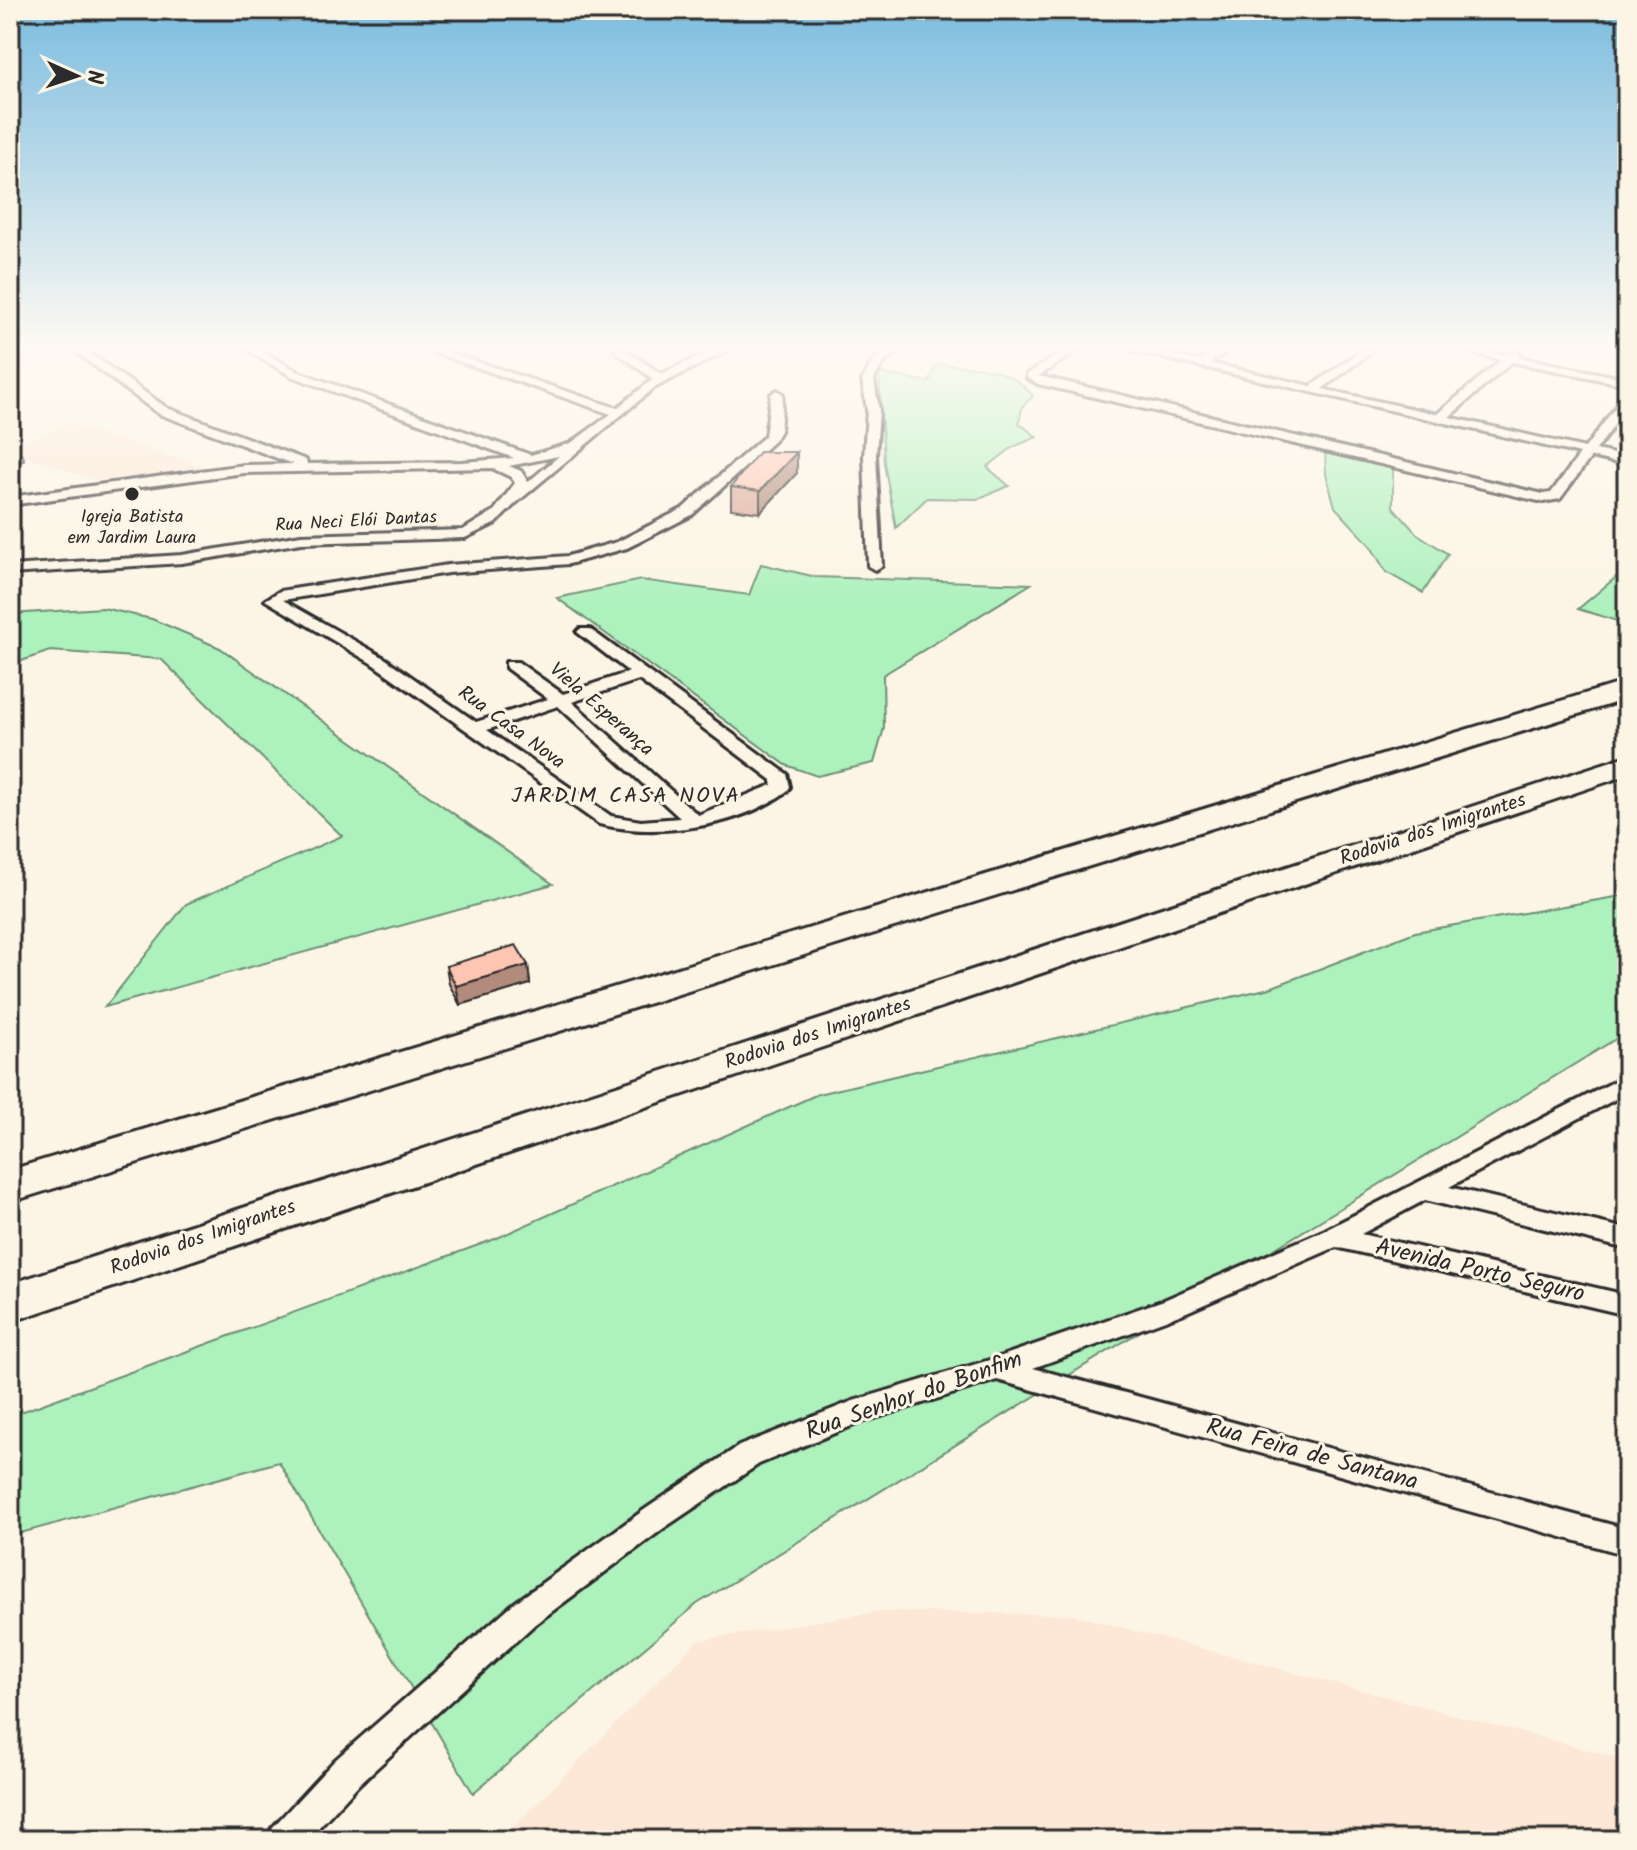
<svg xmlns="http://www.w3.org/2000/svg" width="1637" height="1850" font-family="Kalam,sans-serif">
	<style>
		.built { fill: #fde7d6 }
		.green { fill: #adf1bd; stroke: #6c8e74; stroke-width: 2 }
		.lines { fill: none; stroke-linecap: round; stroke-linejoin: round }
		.minor-casing { stroke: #2b2b2b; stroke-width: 6 }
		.motorway-casing { stroke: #2b2b2b; stroke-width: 6 }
		.minor { fill: #fcf5e5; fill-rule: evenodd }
		.motorway { fill: #fcf5e5; fill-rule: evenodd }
		.wall { fill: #daaa99; stroke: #2b2b2b; stroke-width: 2 }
		.shaded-wall { fill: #b28b7d; stroke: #2b2b2b; stroke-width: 2 }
		.building { fill: #fec6b2; stroke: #2b2b2b; stroke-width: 2 }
		.poi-dot { fill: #2b2b2b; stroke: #fcf5e5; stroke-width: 3 }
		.labels { text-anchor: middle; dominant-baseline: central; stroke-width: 6; stroke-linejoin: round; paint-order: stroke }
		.far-poi-label { font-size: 18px; fill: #2b2b2b; stroke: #fcf5e5 }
		.far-street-label { font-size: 18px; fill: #2b2b2b; stroke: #fcf5e5 }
		.street-label { font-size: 20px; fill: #2b2b2b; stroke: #fcf5e5 }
		.neighbourhood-label { font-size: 22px; letter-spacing: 2px; fill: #2b2b2b; stroke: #fcf5e5 }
		.near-street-label { font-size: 24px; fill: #2b2b2b; stroke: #fcf5e5 }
	</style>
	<rect width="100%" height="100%" fill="#fcf5e5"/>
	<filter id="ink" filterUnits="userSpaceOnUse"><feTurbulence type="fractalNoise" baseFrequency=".0125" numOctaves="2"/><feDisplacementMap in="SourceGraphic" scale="16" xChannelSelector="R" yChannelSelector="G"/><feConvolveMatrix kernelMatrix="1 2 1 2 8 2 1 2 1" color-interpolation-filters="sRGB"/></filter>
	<g filter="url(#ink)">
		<g class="built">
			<path d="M67,423L159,452L207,468L97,481L10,451V448Z"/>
			<path d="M881,1611L1074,1615L1627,1760V1840H501L697,1641Z"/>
		</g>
		<g class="green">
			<path d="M937,364C973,367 1008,365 1033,396L1022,407L1019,423L1037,437L1013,447L987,467L1009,486L977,499L927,498L896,528L884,463L879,373L929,382Z"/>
			<path d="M1325,449L1393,464V507L1416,533L1448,554L1423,593L1386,572L1370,545L1335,507L1326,474Z"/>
			<path d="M761,564L816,577L1031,584L883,675L884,728L874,763L817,776L786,765L557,598L641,580L749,595Z"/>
			<path d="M1627,568V624L1578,609Z"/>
			<path d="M103,608L152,619L220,648L553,884L105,1007L186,904L342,836L161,659L50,651L10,665V614Z"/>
			<path d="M1627,895V1032L697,1604L473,1793L279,1462L10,1536V1416L495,1239L818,1094L1270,988L1415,932Z"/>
		</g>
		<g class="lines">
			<defs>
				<g id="minor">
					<path d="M73,350H85L167,408L306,460L307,464L462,462L514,458L291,376L247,350H260L299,372L531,455L571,443L611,414L427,350H442L617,408L653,379L614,350H626L661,374L713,350H728L654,388L516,503L496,523L465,538L301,543L182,563L10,574V566L182,555L301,535L463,530L494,511L515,483L511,477L492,468L244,473L10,505V497L244,465L293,464L159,414ZM559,456L528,482L521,471L509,466Z"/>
					<path d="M889,350H902L882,364L874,380L879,410L876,456L882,566L875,570L868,566L864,456L867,410L862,380L873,360Z"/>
					<path d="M1065,350H1078L1039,376L1543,494L1551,493L1580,454L1129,350H1148L1198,361L1217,350H1229L1210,363L1311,386L1362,350H1374L1322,389L1437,414L1501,360L1461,350L1507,355L1515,351L1521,354L1518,357L1627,379V385L1512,362L1449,417L1585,448L1623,397L1627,396V408L1596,450L1627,457V465L1591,457L1560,499L1543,502L1038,384L1027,378V374Z"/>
					<path d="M777,390L783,394L780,431L774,441L692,515L627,548L569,564L448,573L283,600L383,657L476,722L548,699L506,668V662H518L563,694L629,672L577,632L580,629H590L787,774L790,787L787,791C738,828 657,838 599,824L371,663L265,600L280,591L448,565L568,556L617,542L682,509L765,436L771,394ZM639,680L772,780V785L698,815L572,702ZM558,706L680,818L641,821L611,816L487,730Z"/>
					<path d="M10,424L14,425L16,433L10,437Z"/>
					<path d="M10,455L21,456L22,459L10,463Z"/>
					<path d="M1627,1075V1093L1449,1187L1627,1229V1249L1425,1200L1361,1234L1627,1295V1315L1336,1247L1182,1314L1033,1368L1627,1529V1555L997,1380L859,1423L759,1464L664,1528L535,1624L359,1784L307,1840H267L272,1828L335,1760L513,1604L644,1510L739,1446L853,1401L996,1358L1164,1300L1325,1230Z"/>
				</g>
				<g id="motorway">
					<path d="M1627,681V699L10,1202V1170Z"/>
					<path d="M1627,756V775L10,1322V1284Z"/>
				</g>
			</defs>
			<use href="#minor" class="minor-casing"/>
			<use href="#motorway" class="motorway-casing"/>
			<use href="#minor" class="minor"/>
			<use href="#motorway" class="motorway"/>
		</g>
		<g class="wall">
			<path d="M797,452V473L760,513L731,509V487Z"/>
			<path d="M528,965L530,984L460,1005L449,984L446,966Z"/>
		</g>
		<g class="shaded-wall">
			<path d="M797,452V473L760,513V491Z"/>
			<path d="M528,965L530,984L460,1005L456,986Z"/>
		</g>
		<g class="building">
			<path d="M759,452H797L760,491L731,487Z"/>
			<path d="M516,945L528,965L456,986L446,966Z"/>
		</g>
	</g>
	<linearGradient id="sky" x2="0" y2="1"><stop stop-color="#7bbcdf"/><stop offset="0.57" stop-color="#fefaf3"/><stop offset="1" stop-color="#fefaf3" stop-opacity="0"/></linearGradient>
	<rect width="1637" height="609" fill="url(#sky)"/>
	<circle class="poi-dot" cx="132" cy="494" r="8"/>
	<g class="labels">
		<g class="far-poi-label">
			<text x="132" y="517">Igreja Batista<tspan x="132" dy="21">em Jardim Laura</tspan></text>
		</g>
		<g class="far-street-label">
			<text transform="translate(356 522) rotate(-3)">Rua Neci Elói Dantas</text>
		</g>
		<g class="street-label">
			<text transform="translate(601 710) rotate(41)">Viela Esperança</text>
			<text transform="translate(511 728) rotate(36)">Rua Casa Nova</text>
			<text transform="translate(1433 830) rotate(-18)">Rodovia dos Imigrantes</text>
			<text transform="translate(818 1034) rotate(-18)">Rodovia dos Imigrantes</text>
			<text transform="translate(203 1238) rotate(-19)">Rodovia dos Imigrantes</text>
		</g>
		<g class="neighbourhood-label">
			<text x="626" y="796">JARDIM CASA NOVA</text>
		</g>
		<g class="near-street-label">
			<text transform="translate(1480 1271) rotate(13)">Avenida Porto Seguro</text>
			<text transform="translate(914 1396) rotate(-19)">Rua Senhor do Bonfim</text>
			<text transform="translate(1312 1455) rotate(15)">Rua Feira de Santana</text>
		</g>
	</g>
	<rect width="1637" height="1850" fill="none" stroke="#fcf5e5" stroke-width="40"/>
	<rect x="20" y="20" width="1597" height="1810" fill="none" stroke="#2b2b2b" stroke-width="3" filter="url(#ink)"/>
	<g transform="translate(76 76) rotate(93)" stroke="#fcf5e5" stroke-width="6" paint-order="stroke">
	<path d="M0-6L14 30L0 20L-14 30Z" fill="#2b2b2b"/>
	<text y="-12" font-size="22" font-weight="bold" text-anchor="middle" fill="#2b2b2b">N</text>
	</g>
</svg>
